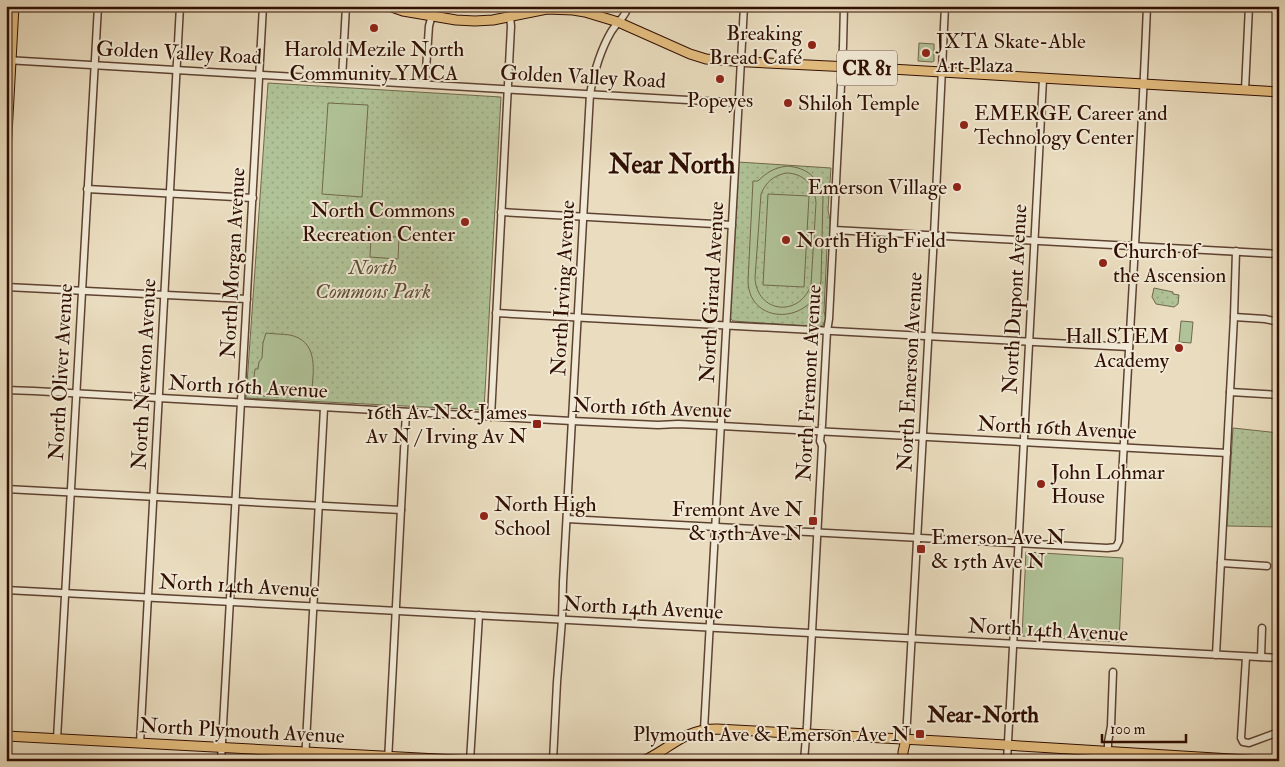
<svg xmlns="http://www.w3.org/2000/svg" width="1285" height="767" font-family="'IM FELL Double Pica',serif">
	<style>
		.park { fill: url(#park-dots); stroke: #70684c }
		.pitch { fill: #b0c297; stroke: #70684c; fill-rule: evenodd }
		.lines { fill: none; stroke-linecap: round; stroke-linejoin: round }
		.minor-casing { stroke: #5e4231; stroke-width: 9 }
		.major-casing { stroke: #300f02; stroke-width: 11 }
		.minor { stroke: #f1e9d5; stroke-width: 6 }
		.major { stroke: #e5be80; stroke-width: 9 }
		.poi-dot { fill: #8f2418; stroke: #f1e9d5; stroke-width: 2 }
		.labels { text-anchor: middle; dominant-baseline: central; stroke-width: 4; stroke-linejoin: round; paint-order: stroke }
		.shield { fill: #f1e9d5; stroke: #6a5041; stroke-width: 1 }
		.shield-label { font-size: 20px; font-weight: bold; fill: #300f02 }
		.poi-label { font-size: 21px; fill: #300f02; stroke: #f1e9d5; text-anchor: start }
		.street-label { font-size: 21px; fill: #300f02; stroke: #f1e9d5 }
		.park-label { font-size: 21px; font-style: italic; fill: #5d4e36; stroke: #f1e9d5 }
		.neighbourhood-label { font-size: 22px; font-weight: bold; fill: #300f02; stroke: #f1e9d5 }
		.district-label { font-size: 26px; font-weight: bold; fill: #300f02; stroke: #f1e9d5 }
	</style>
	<defs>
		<pattern id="park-dots" width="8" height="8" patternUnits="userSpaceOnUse" patternTransform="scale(1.25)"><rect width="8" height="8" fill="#b0c297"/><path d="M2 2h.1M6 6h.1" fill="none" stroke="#98a680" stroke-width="1.8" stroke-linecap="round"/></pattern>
	</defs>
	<rect width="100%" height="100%" fill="#eaddbf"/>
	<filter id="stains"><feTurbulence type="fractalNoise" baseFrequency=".004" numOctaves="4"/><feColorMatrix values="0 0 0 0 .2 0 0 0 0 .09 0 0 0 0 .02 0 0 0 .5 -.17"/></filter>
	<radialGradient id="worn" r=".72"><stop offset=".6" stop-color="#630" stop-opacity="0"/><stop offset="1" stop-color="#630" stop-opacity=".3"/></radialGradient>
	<g class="park">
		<path d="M268,83L501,97L484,410L246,398Z"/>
		<path d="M738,162L831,168L828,210L830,220V236L827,247L824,311L826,319L823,325L819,327L733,321L729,317Z"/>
		<path d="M1154,288L1173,292V294L1179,295L1178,304L1174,307L1156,304L1152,297Z"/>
		<path d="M1233,428L1279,433V527L1227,526Z"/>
	</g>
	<g class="pitch">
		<path d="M919,43L934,44V61L932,62L918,61Z"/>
		<path d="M328,103L368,105L362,197L322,194Z"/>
		<path d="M787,166C807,168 817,176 823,196L821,281C814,324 749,327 748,281L753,181H758C767,172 774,168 787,166ZM786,173C803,173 815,185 816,203L811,285C799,318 757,313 755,278L761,194C766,182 773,176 786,173Z"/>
		<path d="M768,194L809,196L804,287L763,285Z"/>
		<path d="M371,236L399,237L398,259L370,257Z"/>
		<path d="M1181,321L1193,322L1191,343L1179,342Z"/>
		<path d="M266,333C274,334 283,334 290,335C317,341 314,367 312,388L289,390L286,392L279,391V397L263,396V394C251,390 254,379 255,369H258L259,362L262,358L263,343Z"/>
		<path d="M1026,552L1123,558L1119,642L1022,636Z"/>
	</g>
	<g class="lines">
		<defs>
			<g id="minor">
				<path d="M6,60L739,103"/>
				<path d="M342,79L346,6"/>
				<path d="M425,84L429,26L432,15"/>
				<path d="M1245,90L1249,6"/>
				<path d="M87,189L253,198"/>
				<path d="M501,212L732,225"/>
				<path d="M834,230L1279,254"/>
				<path d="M6,287L247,299"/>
				<path d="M496,313L1129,347"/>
				<path d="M1234,317L1265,319L1279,322"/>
				<path d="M6,390L34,391L572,421L658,425L678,424L721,426L1227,453"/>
				<path d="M1230,392L1279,395"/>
				<path d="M491,417L511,26L510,17"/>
				<path d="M6,489L401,510"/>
				<path d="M567,519L1107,548L1116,547L1119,541C1127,363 1140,185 1147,6"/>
				<path d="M1221,563L1267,566"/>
				<path d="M6,590L1279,658"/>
				<path d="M1216,655L1234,317L1236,251"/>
				<path d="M1246,657L1241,738L1243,742L1249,743L1279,732"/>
				<path d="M1261,657L1262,628"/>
				<path d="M704,730L744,6"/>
				<path d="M57,739L98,6"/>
				<path d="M906,739L934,235L945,6"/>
				<path d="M140,743L180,6"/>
				<path d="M221,761L263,6"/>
				<path d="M305,761L324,408"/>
				<path d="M388,761L406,412"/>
				<path d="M470,761L479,615"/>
				<path d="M553,761L557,682L562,620L563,582L590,94C594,72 600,51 611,32C617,22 626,17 628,6"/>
				<path d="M804,761L807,725L822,446L820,441L822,425L827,331L829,319L843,46L844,6"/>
				<path d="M1007,761L1043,79"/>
				<path d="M1108,761V742L1111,726L1113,672"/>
			</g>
			<g id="major">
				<path d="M389,6L403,11L456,20L475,21L493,20L547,9L573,10L585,12L618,22L690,54L706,59L748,62L891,69L1279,92"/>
				<path d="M6,153L14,6"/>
				<path d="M6,736L476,761"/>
				<path d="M643,761C664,752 682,733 705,730C709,729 713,729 717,729L939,741L1264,761"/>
				<path d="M903,761V752L906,739"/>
			</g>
		</defs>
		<use href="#minor" class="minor-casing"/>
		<use href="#major" class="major-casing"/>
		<use href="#minor" class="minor"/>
		<use href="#major" class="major"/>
	</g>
	<g class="poi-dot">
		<circle cx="374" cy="28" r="5"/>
		<circle cx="812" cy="45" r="5"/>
		<circle cx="926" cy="53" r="5"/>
		<circle cx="720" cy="79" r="5"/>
		<circle cx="788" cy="103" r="5"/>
		<circle cx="964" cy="125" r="5"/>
		<circle cx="957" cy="187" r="5"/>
		<circle cx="465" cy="222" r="5"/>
		<circle cx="786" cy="240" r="5"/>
		<circle cx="1103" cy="263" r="5"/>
		<circle cx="1179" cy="348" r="5"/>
		<rect x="532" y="419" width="10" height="10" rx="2.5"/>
		<circle cx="1041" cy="484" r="5"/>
		<circle cx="484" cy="516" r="5"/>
		<rect x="808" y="516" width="10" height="10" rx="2.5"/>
		<rect x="916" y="544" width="10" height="10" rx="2.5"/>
		<rect x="915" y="729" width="10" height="10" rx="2.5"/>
	</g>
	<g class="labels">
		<rect class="shield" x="837" y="50.5" width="60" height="35" rx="4"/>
		<g class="shield-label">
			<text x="867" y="68">CR 81</text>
		</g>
		<g class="poi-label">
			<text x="802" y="33" text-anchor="end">Breaking<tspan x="802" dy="24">Bread Café</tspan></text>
			<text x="936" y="41">JXTA Skate-Able<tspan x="936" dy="24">Art Plaza</tspan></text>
			<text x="374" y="49" text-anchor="middle">Harold Mezile North<tspan x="374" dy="24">Community YMCA</tspan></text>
			<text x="720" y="100" text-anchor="middle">Popeyes</text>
			<text x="798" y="103">Shiloh Temple</text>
			<text x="974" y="113">EMERGE Career and<tspan x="974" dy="24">Technology Center</tspan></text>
			<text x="947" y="187" text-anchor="end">Emerson Village</text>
			<text x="455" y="210" text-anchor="end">North Commons<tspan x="455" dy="24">Recreation Center</tspan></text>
			<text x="796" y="240">North High Field</text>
			<text x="1113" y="251">Church of<tspan x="1113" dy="24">the Ascension</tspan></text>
			<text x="1169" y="336" text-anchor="end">Hall STEM<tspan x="1169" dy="24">Academy</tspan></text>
			<text x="527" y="412" text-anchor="end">16th Av N &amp; James<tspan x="527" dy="24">Av N / Irving Av N</tspan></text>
			<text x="1051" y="472">John Lohmar<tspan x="1051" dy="24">House</tspan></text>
			<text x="494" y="504">North High<tspan x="494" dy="24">School</tspan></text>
			<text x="803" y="509" text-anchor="end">Fremont Ave N<tspan x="803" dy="24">&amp; 15th Ave N</tspan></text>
			<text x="931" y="537">Emerson Ave N<tspan x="931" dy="24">&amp; 15th Ave N</tspan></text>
			<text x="910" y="734" text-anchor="end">Plymouth Ave &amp; Emerson Ave N</text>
		</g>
		<g class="street-label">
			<text transform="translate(179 53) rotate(3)">Golden Valley Road</text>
			<text transform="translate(583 77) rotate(3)">Golden Valley Road</text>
			<text transform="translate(233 263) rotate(-87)">North Morgan Avenue</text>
			<text transform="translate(563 288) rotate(-87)">North Irving Avenue</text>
			<text transform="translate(712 292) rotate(-87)">North Girard Avenue</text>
			<text transform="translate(1015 299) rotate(-87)">North Dupont Avenue</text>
			<text transform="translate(61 372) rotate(-87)">North Oliver Avenue</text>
			<text transform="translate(910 372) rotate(-87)">North Emerson Avenue</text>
			<text transform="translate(144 374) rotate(-87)">North Newton Avenue</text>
			<text transform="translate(809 383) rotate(-87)">North Fremont Avenue</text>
			<text transform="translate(248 387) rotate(3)">North 16th Avenue</text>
			<text transform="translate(652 408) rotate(2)">North 16th Avenue</text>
			<text transform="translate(1057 428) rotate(3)">North 16th Avenue</text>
			<text transform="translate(239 586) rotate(3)">North 14th Avenue</text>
			<text transform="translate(643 608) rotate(3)">North 14th Avenue</text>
			<text transform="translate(1048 630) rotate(3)">North 14th Avenue</text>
			<text transform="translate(242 731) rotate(3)">North Plymouth Avenue</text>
		</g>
		<g class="park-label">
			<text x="373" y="267">North<tspan x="373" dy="24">Commons Park</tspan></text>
		</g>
		<g class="neighbourhood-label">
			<text x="983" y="715">Near-North</text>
		</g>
		<g class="district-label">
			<text x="672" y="165">Near North</text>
		</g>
	</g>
	<rect width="1285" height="767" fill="none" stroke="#eaddbf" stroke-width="25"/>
	<rect x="8" y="8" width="1270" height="752" fill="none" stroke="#300f02" stroke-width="2.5"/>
	<rect x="12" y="12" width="1260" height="742" fill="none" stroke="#300f02"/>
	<path d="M1102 734v8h84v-8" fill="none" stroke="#300f02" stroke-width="2.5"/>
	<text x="1110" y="734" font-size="15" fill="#300f02" stroke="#f1e9d5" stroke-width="4" paint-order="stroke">100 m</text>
	<rect width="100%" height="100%" filter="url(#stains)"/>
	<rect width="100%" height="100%" fill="url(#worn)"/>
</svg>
